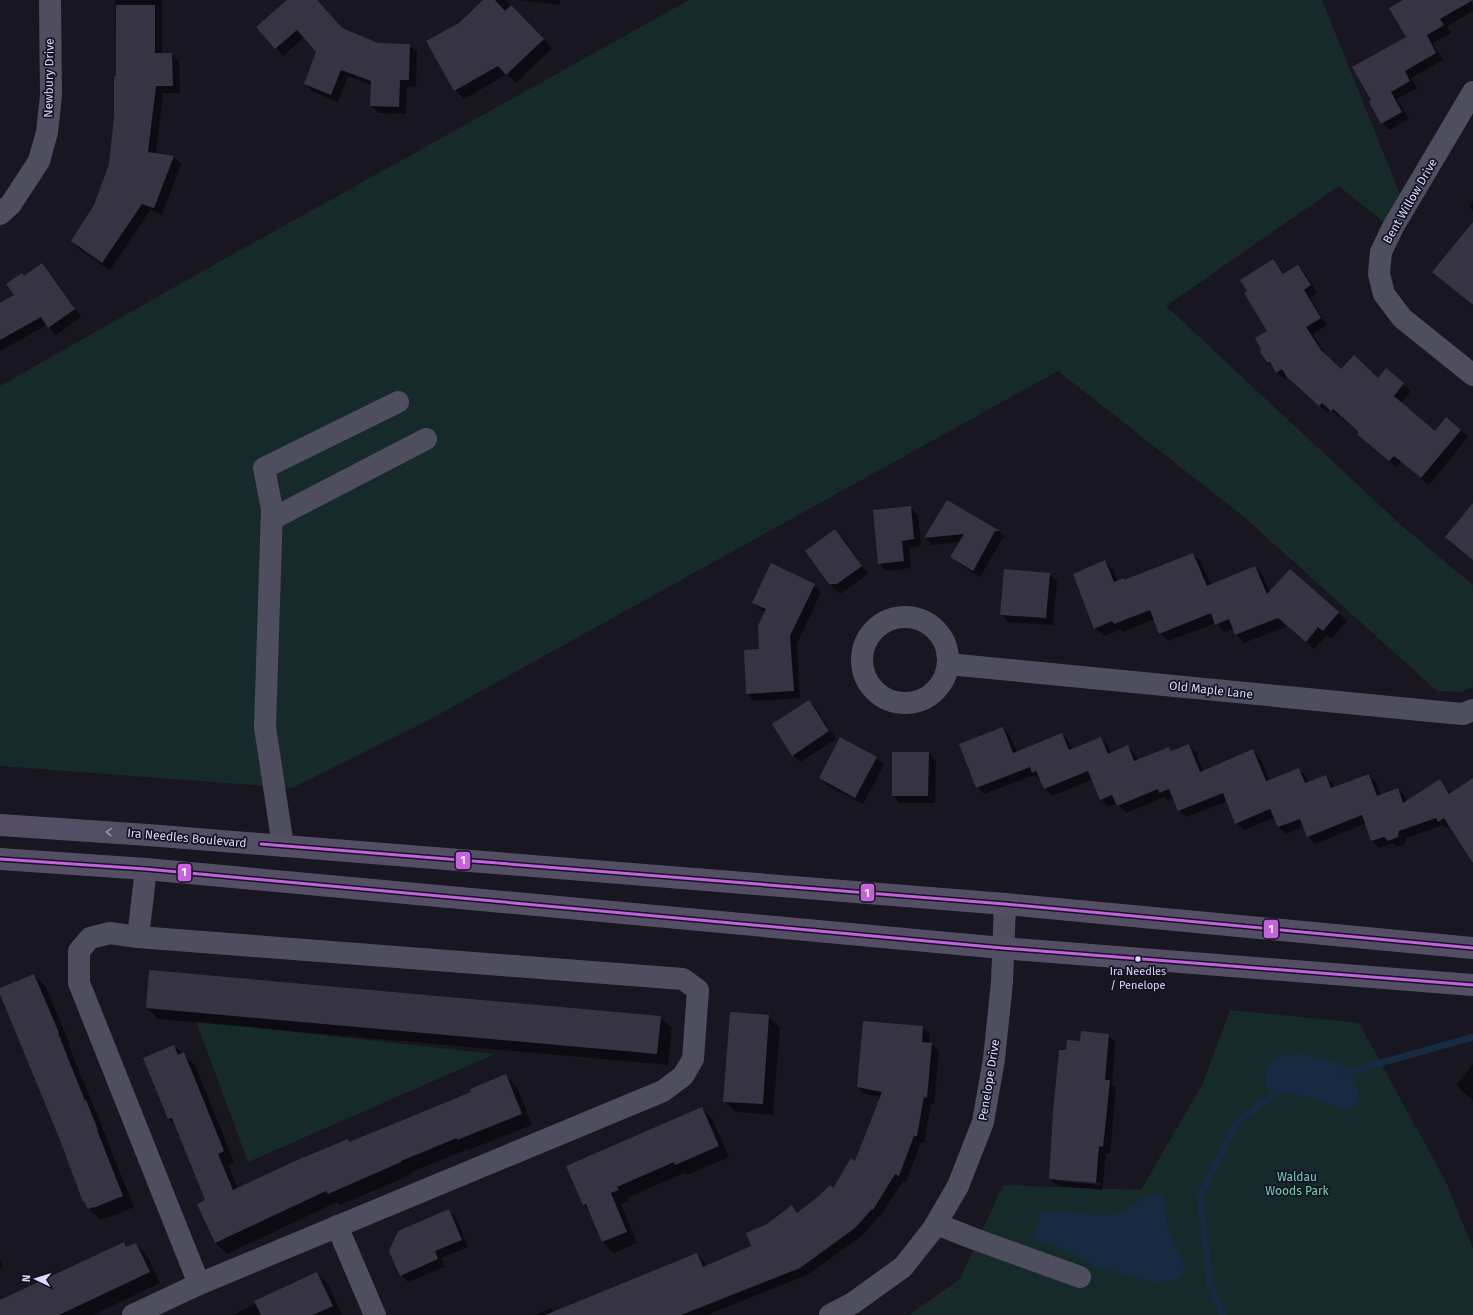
<svg xmlns="http://www.w3.org/2000/svg" width="1473" height="1315" font-family="'Fira Sans',sans-serif">
	<style>
		.green { fill: #162a29 }
		.water { fill: #162b42 }
		.shadow { fill: #0007; fill-rule: evenodd }
		.lines { fill: none; stroke-linecap: round; stroke-linejoin: round }
		.stream { stroke: #162b42; stroke-width: 7 }
		.building { fill: #363442 }
		.minor { stroke: #4e4e5f; stroke-width: 22 }
		.major { stroke: #544e64; stroke-width: 22 }
		.bus-1-casing { stroke: #141224; stroke-width: 6 }
		.bus-1 { stroke: #c662de; stroke-width: 3 }
		.oneway { stroke: #9894af }
		.bus-dot { fill: #dbdbfa; stroke: #141224; stroke-width: 1.5 }
		.labels { text-anchor: middle; dominant-baseline: central; stroke-width: 3.5; stroke-linejoin: round; paint-order: stroke }
		.bus-label { font-size: 11px; fill: #dbdbfa; stroke: #141224 }
		.street-label { font-size: 12px; fill: #dbdbfa; stroke: #141224 }
		.park-label { font-size: 12px; fill: #70d0ae; stroke: #141224 }
		.line-badge { stroke: #141224; stroke-width: 1.5 }
		.badge-label { font-size: 11px; text-anchor: middle; font-weight: bold; fill: #fff }
	</style>
	<rect width="100%" height="100%" fill="#181620"/>
	<g class="green">
		<path d="M689,0H1322L1401,197L1387,225L1339,186L1166,306L1400,524L1473,585V687L1461,692L1437,691L1244,517L1058,371L427,721L292,788L0,766V386L210,267Z"/>
		<path d="M1230,1010L1359,1023L1446,1182L1473,1249V1315H909L960,1279L1003,1185L1141,1190L1203,1083Z"/>
		<path d="M196,1021L495,1054L248,1162Z"/>
	</g>
	<g class="water">
		<path d="M1300,1054L1339,1063L1348,1068L1358,1092L1354,1108L1343,1109L1336,1106L1311,1098L1266,1089C1263,1078 1267,1063 1277,1057C1283,1054 1294,1055 1300,1054Z"/>
		<path d="M1162,1193C1165,1205 1165,1218 1169,1230C1173,1244 1181,1255 1185,1269L1176,1280L1155,1282L1098,1268L1059,1247L1033,1239L1040,1215L1046,1210L1106,1216L1121,1213L1148,1196Z"/>
	</g>
	<g class="shadow">
		<path d="M115,0H162V54H172L179,62L180,93H163L156,154L174,157L181,164L162,215L150,210L110,270L79,249L72,241L94,206L110,165L115,117L117,77Z"/>
		<path d="M289,0H316L343,30L378,44L410,45L417,52L416,87L407,86L406,114L379,113L371,106L372,85L348,76L338,102L312,91L305,84L317,52L304,37L283,56L258,27Z"/>
		<path d="M484,0H506L552,48L516,83L507,74L464,99L455,90L460,24Z"/>
		<path d="M520,0H560V5Z"/>
		<path d="M1405,0H1472L1473,11L1447,26L1451,33L1433,43L1443,60L1411,78L1417,88L1397,99L1409,119L1389,130L1382,123L1370,102L1407,37Z"/>
		<path d="M1473,201V211L1469,206Z"/>
		<path d="M1473,224V306L1434,272Z"/>
		<path d="M1273,260L1284,274L1298,266L1305,273L1317,293L1310,298L1327,325L1313,334L1327,357L1341,370L1378,379L1386,370L1411,391L1401,403L1435,432L1461,430L1468,437L1429,485L1401,462L1397,468L1367,442L1358,431L1340,416L1339,417L1330,409L1327,413L1288,377L1284,379L1267,361L1268,331L1248,291Z"/>
		<path d="M42,265L49,272L81,317L56,335L47,325L0,351V304L16,295L24,277Z"/>
		<path d="M947,501L1000,532L1006,538H1003L980,577L959,564L952,557L961,542L932,545L925,538Z"/>
		<path d="M910,507L918,515L921,546L909,548L911,568L886,571L879,563Z"/>
		<path d="M835,531L843,538L868,574L840,594L833,587L807,551Z"/>
		<path d="M1193,554L1201,562L1211,585L1255,567L1263,576L1270,592L1290,570L1347,621L1331,639L1327,635L1314,649L1287,626L1244,643L1236,634L1234,629L1224,632L1216,623L1168,641L1160,633L1155,619L1123,632L1120,629L1104,636L1095,628L1105,562L1113,570L1118,581L1123,579L1125,581Z"/>
		<path d="M1049,574L1057,581L1053,625L1008,622L1001,614Z"/>
		<path d="M814,585L821,592L797,644L800,698L754,701L747,693L760,650L766,612L761,610L753,603Z"/>
		<path d="M809,701L816,709L836,739L800,762L793,755Z"/>
		<path d="M1003,728L1010,736L1017,752L1062,734L1069,742L1072,750L1101,738L1108,746L1111,753L1128,746L1135,754L1138,760L1169,748L1172,751L1189,745L1196,752L1203,771L1253,750L1260,758L1270,781L1299,769L1306,776L1309,783L1326,776L1333,783L1335,788L1369,775L1376,782L1381,796L1398,789L1405,797L1407,802L1440,780L1451,794L1473,788V850L1450,826L1446,828L1443,825L1406,838L1405,844L1396,847L1392,843L1379,848L1372,841L1366,823L1315,844L1308,836L1304,827L1286,834L1278,827L1275,817L1244,830L1236,823L1227,801L1186,817L1179,810L1174,798L1168,800L1164,797L1126,813L1117,803L1108,807L1101,799L1093,779L1052,796L1045,788L1040,779L1035,775L984,794L977,787Z"/>
		<path d="M929,753L936,761L935,803H900L893,796Z"/>
		<path d="M876,758L884,765L863,804L827,785L820,778Z"/>
		<path d="M34,975L45,986L70,1044H68L108,1141H107L134,1207L105,1219L104,1218L100,1219L88,1208L84,1201L74,1178H76L0,991V989Z"/>
		<path d="M147,1008L660,1017L672,1028L668,1065L158,1019Z"/>
		<path d="M768,1016L780,1028L773,1115L736,1112L724,1101Z"/>
		<path d="M922,1027L930,1034L929,1044H932L939,1051L934,1104H931L924,1143L921,1142L906,1182L903,1181L880,1217L879,1216L863,1235L807,1275L707,1315H535L551,1308L554,1312L697,1254L704,1262L706,1267L752,1247L767,1225L792,1206L799,1213L833,1189L855,1162L881,1097L865,1094L858,1087Z"/>
		<path d="M1108,1035L1115,1042L1112,1084L1116,1088L1110,1154L1106,1153L1102,1190L1058,1186L1050,1179L1081,1042ZM1057,1179L1101,1183L1100,1185L1057,1181Z"/>
		<path d="M174,1046L195,1065L234,1162L228,1165L238,1189L473,1092L506,1076L517,1087L532,1125L469,1150L468,1149L411,1172L412,1174L340,1205L337,1202L227,1254L216,1243L198,1204L206,1201L176,1125L169,1119L145,1058Z"/>
		<path d="M1473,1064V1101L1456,1085Z"/>
		<path d="M702,1108L712,1119L729,1157L687,1175L684,1173L627,1198L629,1201L621,1204L637,1243L614,1253L603,1242L590,1211L584,1205L567,1166Z"/>
		<path d="M449,1211L456,1218L468,1247L441,1258L445,1267L408,1282L401,1275Z"/>
		<path d="M123,1243L128,1248L136,1244L147,1255L160,1283L93,1315H0V1301Z"/>
		<path d="M0,1259L3,1267L0,1269Z"/>
		<path d="M317,1273L328,1284L342,1315H233Z"/>
	</g>
	<g class="lines">
		<g class="stream">
			<path d="M1341,1074L1473,1037"/>
			<path d="M1223,1315L1210,1285L1200,1196L1237,1122L1280,1090L1287,1089"/>
		</g>
	</g>
	<g class="building">
		<path d="M287,0H317L342,28L378,43L410,44L409,80H400L399,107L370,106L371,81L341,70L331,95L304,84L316,52L297,30L275,49L256,27Z"/>
		<path d="M483,0H495L505,11L511,5L544,39L506,75L498,66L454,91L426,41L459,23Z"/>
		<path d="M1403,0H1473L1440,19L1444,25L1427,35L1436,53L1405,71L1410,81L1391,92L1402,112L1381,124L1369,102L1371,100L1352,67L1406,37L1389,8Z"/>
		<path d="M116,5H155V53H172L173,86H156L148,152L174,156L154,208L142,204L102,263L71,241L94,205L109,164L114,117V77L116,76Z"/>
		<path d="M1473,222V305L1432,272Z"/>
		<path d="M1273,259L1283,274L1298,265L1311,285L1304,290L1321,318L1306,327L1321,350L1341,369L1354,355L1378,378L1386,368L1404,383L1394,396L1435,431L1446,417L1461,430L1421,478L1394,456L1389,461L1358,435V431L1333,409L1331,411L1322,403L1319,406L1287,377L1282,369L1276,373L1270,362H1267L1260,352L1261,349L1255,338L1267,331L1244,293L1247,291L1240,280Z"/>
		<path d="M42,263L75,309L48,328L41,317L0,340V303L14,295L6,284L22,273L24,276Z"/>
		<path d="M947,500L1000,531H995L973,571L950,557L964,534L924,538Z"/>
		<path d="M1473,503V560L1445,537Z"/>
		<path d="M911,506L914,539L902,541L904,561L878,564L873,510Z"/>
		<path d="M835,529L862,566L837,584H829L805,551Z"/>
		<path d="M1193,553L1207,586L1255,566L1267,594L1290,569L1339,612L1323,631L1318,627L1306,642L1278,618L1235,635L1229,619L1215,625L1211,613L1159,634L1150,610L1114,624L1112,621L1094,629L1073,574L1105,560L1114,582L1124,578V580Z"/>
		<path d="M771,563L815,584L790,636L794,691L746,694L744,650L759,649L758,626L766,609L752,603Z"/>
		<path d="M1004,569L1050,573L1046,618L1000,615Z"/>
		<path d="M809,700L829,731L792,756L772,724Z"/>
		<path d="M1003,727L1013,753L1062,733L1069,750L1101,737L1108,754L1128,745L1134,761L1169,747L1171,751L1189,744L1200,772L1253,749L1266,781L1299,768L1305,783L1326,775L1331,788L1369,774L1377,796L1398,788L1403,803L1440,779L1449,794L1473,778V863L1444,818L1438,822L1436,818L1399,831L1398,837L1388,841L1384,837L1371,841L1362,815L1307,837L1300,819L1278,827L1270,809L1235,824L1223,793L1178,811L1169,789L1159,793L1158,789L1117,806L1112,795L1100,800L1088,771L1044,789L1036,771L1032,773L1030,767L976,788L959,744Z"/>
		<path d="M840,737L877,757L855,798L819,778Z"/>
		<path d="M892,752H929L928,796H892Z"/>
		<path d="M149,970L661,1016L657,1054L146,1008Z"/>
		<path d="M34,974L59,1033H58L85,1101L86,1100L98,1130H97L123,1196L93,1208V1207L88,1209L84,1201L83,1202L60,1140L0,994V988Z"/>
		<path d="M730,1012L769,1015L763,1104L723,1102Z"/>
		<path d="M863,1021L923,1026L922,1042L932,1043L927,1098L924,1097L917,1136H914L899,1176L895,1174L873,1210L872,1209L855,1228L800,1268L681,1315H545L697,1253L703,1267L751,1246L746,1233L767,1224L792,1205L797,1213L819,1196L830,1185L833,1188L851,1158L855,1161L882,1092L857,1087Z"/>
		<path d="M1081,1031L1109,1034L1105,1080H1110L1107,1110L1103,1147L1099,1146L1096,1183L1049,1179L1053,1112L1059,1050H1066L1067,1040L1080,1041Z"/>
		<path d="M174,1045L178,1055L184,1052L224,1151L218,1154L233,1190L295,1161L348,1139L349,1142L386,1127L471,1092L470,1089L506,1074L522,1114L457,1140V1138L401,1161V1162L328,1194L326,1191L215,1243L197,1204L205,1200L172,1118L168,1119L143,1058Z"/>
		<path d="M702,1107L719,1146L675,1165L674,1162L617,1187L619,1190L611,1193L627,1232L602,1242L586,1204L583,1205L566,1166Z"/>
		<path d="M449,1209L462,1240L435,1251L438,1259L400,1276L389,1251L398,1231Z"/>
		<path d="M124,1242L126,1247L136,1243L150,1272L59,1315H0V1300Z"/>
		<path d="M317,1272L333,1306L313,1315H261L254,1301Z"/>
	</g>
	<g class="lines">
		<g class="minor">
			<path d="M1473,92L1393,227L1381,252L1379,274L1384,294L1402,318L1473,375"/>
			<path d="M0,214L11,204L39,161L47,132L51,96L50,0"/>
			<path d="M272,519L426,439"/>
			<circle cx="905" cy="660" r="43"/>
			<path d="M948,664L1451,713L1463,714L1473,710"/>
			<path d="M283,846L265,727L272,509L264,468L398,402"/>
			<path d="M138,937L146,869"/>
			<path d="M937,1224L972,1238L1080,1277"/>
			<path d="M337,1226L375,1315"/>
			<path d="M133,1315L199,1284L663,1091L683,1076L693,1059L698,990L683,979L138,937L110,933L90,938L79,951V983L199,1284"/>
			<path d="M830,1315L853,1303L903,1267L933,1229L958,1186L983,1122L994,1059L1002,982L1005,904"/>
		</g>
		<g class="major">
			<path d="M0,825L148,835L1005,904L1473,948"/>
			<path d="M0,859L146,869L1002,948L1473,985"/>
		</g>
		<defs>
			<g id="bus-1">
				<path d="M261,844L1005,904L1473,948"/>
				<path d="M0,859L146,869L1002,948L1473,985"/>
			</g>
		</defs>
		<use href="#bus-1" class="bus-1-casing"/>
		<use href="#bus-1" class="bus-1"/>
	</g>
	<defs><path id="oneway-chevron" d="M-2-3.5L2.5 0L-2 3.5" fill="none" stroke-width="1.6" stroke-linecap="round" stroke-linejoin="round"/></defs>
	<use class="oneway" href="#oneway-chevron" transform="translate(109 832) rotate(-176)"/>
	<circle class="bus-dot" cx="1138" cy="959" r="3.5"/>
	<g class="labels">
		<g class="bus-label">
			<text x="1138" y="971">Ira Needles<tspan x="1138" dy="14">/ Penelope</tspan></text>
		</g>
		<g class="street-label">
			<text transform="translate(49 78) rotate(-89)">Newbury Drive</text>
			<text transform="translate(1410 201) rotate(-60)">Bent Willow Drive</text>
			<text transform="translate(1211 690) rotate(6)">Old Maple Lane</text>
			<text transform="translate(187 838) rotate(5)">Ira Needles Boulevard</text>
			<text transform="translate(989 1080) rotate(-81)">Penelope Drive</text>
		</g>
		<g class="park-label">
			<text x="1297" y="1177">Waldau<tspan x="1297" dy="14">Woods Park</tspan></text>
		</g>
	</g>
	<g class="line-badge">
		<rect x="455" y="851" width="16" height="19" rx="4" fill="#c662de"/>
		<rect x="177" y="863" width="15" height="19" rx="4" fill="#c662de"/>
		<rect x="860" y="883" width="15" height="19" rx="4" fill="#c662de"/>
		<rect x="1263" y="919" width="16" height="20" rx="4" fill="#c662de"/>
	</g>
	<g class="badge-label">
		<text x="463" y="864">1</text>
		<text x="184" y="876">1</text>
		<text x="867" y="897">1</text>
		<text x="1271" y="933">1</text>
	</g>
	<g transform="translate(36 1279) rotate(274)" stroke="#141224" stroke-width="3" paint-order="stroke">
	<path d="M0-3L7 15L0 10L-7 15Z" fill="#dbdbfa"/>
	<text y="-6" font-size="11" font-weight="bold" text-anchor="middle" fill="#dbdbfa">N</text>
	</g>
</svg>
